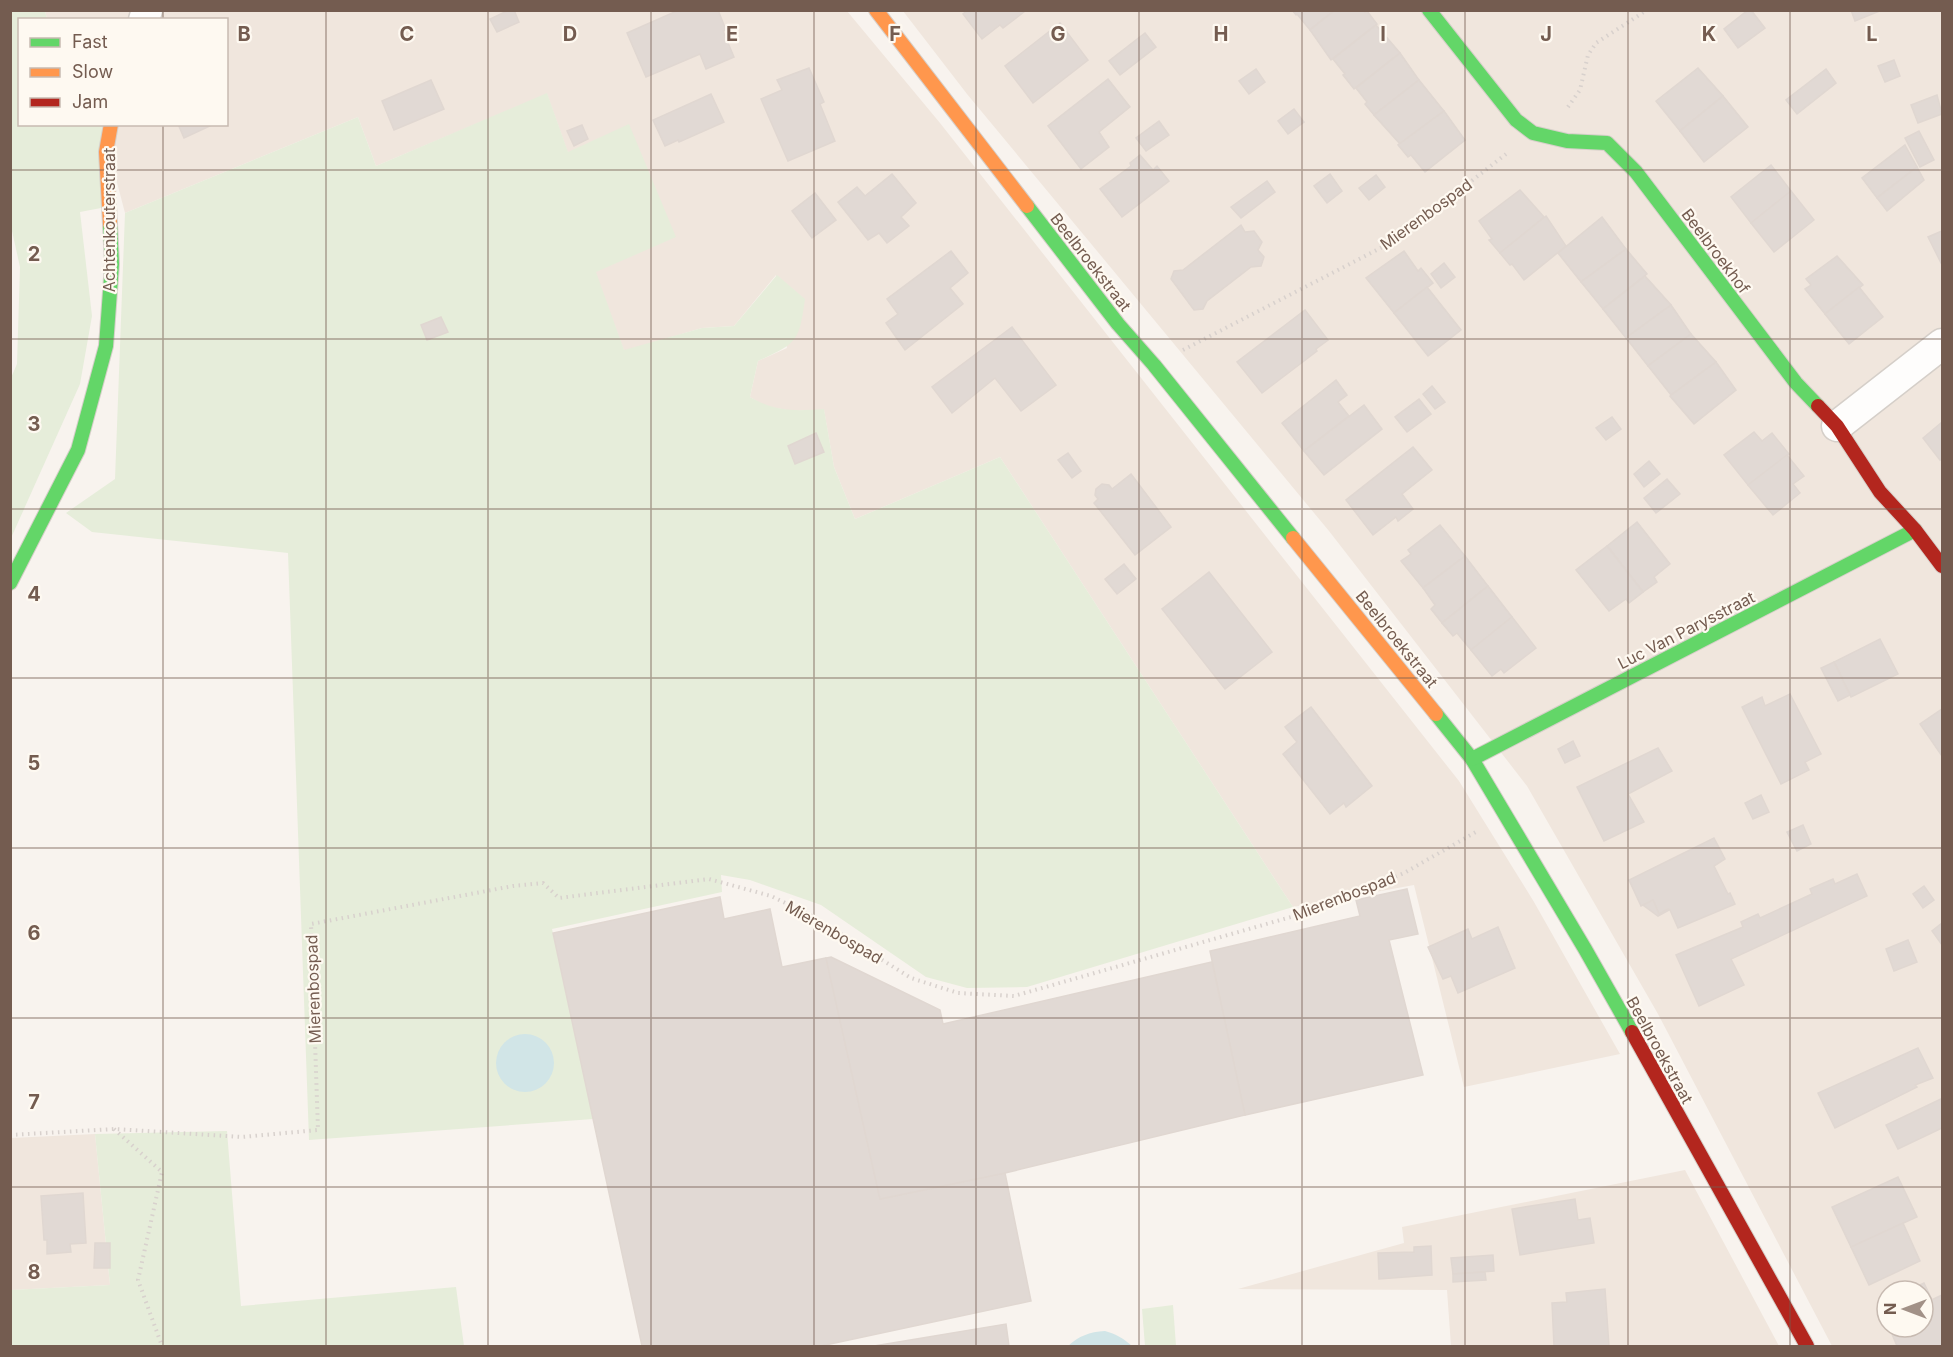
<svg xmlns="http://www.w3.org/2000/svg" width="1953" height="1357" font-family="Inter,sans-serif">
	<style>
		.residential { fill: #f0e6dd; fill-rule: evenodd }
		.green { fill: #e6edda }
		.water { fill: #d1e5e7 }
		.building { fill: #e1d9d4; stroke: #e0d7d1; stroke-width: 1.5 }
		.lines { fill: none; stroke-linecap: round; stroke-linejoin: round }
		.street-casing { stroke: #d5cfc9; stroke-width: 33 }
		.fast-casing { stroke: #d6cfc9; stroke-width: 16 }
		.slow-casing { stroke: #d6cfc9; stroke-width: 16 }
		.jam-casing { stroke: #d6cfc9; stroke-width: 16 }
		.path { stroke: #d8d1cd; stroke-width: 4; stroke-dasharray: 1.5 4.5; stroke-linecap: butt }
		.street { stroke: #fefdfc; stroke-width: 30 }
		.fast { stroke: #63d668; stroke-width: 14 }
		.slow { stroke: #ff974d; stroke-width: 14 }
		.jam { stroke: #b3261e; stroke-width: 14 }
		.grid { fill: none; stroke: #745c50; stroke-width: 1.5; stroke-opacity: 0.55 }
		.labels { text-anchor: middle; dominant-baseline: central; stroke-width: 4.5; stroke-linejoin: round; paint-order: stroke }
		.street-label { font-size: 16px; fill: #745c50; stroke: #fef9f1 }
		.grid-label { font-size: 20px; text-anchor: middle; font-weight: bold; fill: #745c50; stroke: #fef9f1; stroke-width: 4.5; stroke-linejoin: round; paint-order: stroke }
	</style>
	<rect width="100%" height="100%" fill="#f8f3ee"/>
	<g class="residential">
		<path d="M45,11H847L940,123L1459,781L1534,902L1620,1054L1464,1087L1414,885L1293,907L1000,457L855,519L834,467L824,410L792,411L765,406L750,397L758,361L787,348L776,275L734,326L702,328L624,351L595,272L568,153L547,94L376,166L358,117L125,213L102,125L226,124V20L47,19Z"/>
		<path d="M903,11H1942V1346H1832L1658,1014L1527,786L1329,531L967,94ZM1887,1291H1923V1327H1887Z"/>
		<path d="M95,1134L110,1285L11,1290V1138Z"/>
		<path d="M1685,1170L1779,1346H1451L1447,1290L1238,1289L1404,1243L1402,1227Z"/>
	</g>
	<g class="green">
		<path d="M11,11H45L47,19L20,20V124L102,125L101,208L80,212L92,316L80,384L11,538L10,380L17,364L20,267L10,222Z"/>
		<path d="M547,93L568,152L629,124L676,237L596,272L624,350L702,328L734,326L777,275L805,299C799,341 798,343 758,361L750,397C776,412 795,411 824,409L834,467L855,519L1000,457L1293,907L1027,987L967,988L926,977L821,905L750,880L721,875L722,892L552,929L593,1119L309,1140L288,553L92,532L66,513L115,479L125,213L358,117L376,166Z"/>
		<path d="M227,1131L241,1306L456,1287L464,1346H11L10,1290L110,1285L95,1134Z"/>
		<path d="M1173,1305L1176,1346H1145L1142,1309Z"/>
	</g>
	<g class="water">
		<circle cx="525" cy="1063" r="29"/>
		<path d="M1105,1331C1116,1334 1123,1338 1132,1346H1068C1079,1336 1089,1332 1105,1331Z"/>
	</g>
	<g class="building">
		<path d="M509,10H514L519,22L497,32L490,19Z"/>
		<path d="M679,10H718L726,30L723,31L734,57L706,69L700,54L646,77L627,33Z"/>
		<path d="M968,10H1024V12L1003,28L1000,25L982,39L963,14Z"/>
		<path d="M1292,10H1335L1310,30L1297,14L1296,15Z"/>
		<path d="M1335,10H1364L1365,12L1367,11L1377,24L1331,60L1310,30Z"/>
		<path d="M1748,10H1751L1765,28L1738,48L1724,29Z"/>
		<path d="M1851,10H1882L1855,21Z"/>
		<path d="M1060,23L1088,60L1033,103L1005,66Z"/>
		<path d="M1376,25L1400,53L1354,89L1343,75L1345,74L1333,59Z"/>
		<path d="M1145,33L1156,47L1120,75L1109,61Z"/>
		<path d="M1400,53L1419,80L1374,115L1365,104L1367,102L1356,88Z"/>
		<path d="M1894,60L1900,76L1885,82L1878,66Z"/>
		<path d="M809,68L824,102L820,104L835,141L788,161L761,99L782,90L777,80Z"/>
		<path d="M1698,68L1723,96L1680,131L1656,101Z"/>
		<path d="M1256,69L1265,82L1249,94L1239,81Z"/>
		<path d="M1826,69L1836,83L1797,114L1786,100Z"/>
		<path d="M1108,79L1130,107L1099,132L1109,147L1081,169L1048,126Z"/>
		<path d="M431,80L444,109L394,130L382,101Z"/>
		<path d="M1419,80L1444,111L1400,144L1374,115Z"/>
		<path d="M711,94L724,122L679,142L678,140L665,146L653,120Z"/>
		<path d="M1937,95L1942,114L1918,123L1911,105Z"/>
		<path d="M1723,96L1748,127L1704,162L1680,131Z"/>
		<path d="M1294,109L1304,122L1288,134L1278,121Z"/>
		<path d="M1444,111L1465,140L1425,172L1411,155L1408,157L1398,145Z"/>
		<path d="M1159,121L1169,135L1146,151L1136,138Z"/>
		<path d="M178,124H214L184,138Z"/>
		<path d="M582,125L588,139L574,146L567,131Z"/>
		<path d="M1919,131L1934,160L1920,167L1905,138Z"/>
		<path d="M1905,145L1917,167L1877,198L1862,178Z"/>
		<path d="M1140,155L1153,170L1157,166L1169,181L1122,217L1100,189L1131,166L1130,163Z"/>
		<path d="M1771,165L1791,191L1751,223L1731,197Z"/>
		<path d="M1917,167L1924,180L1887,211L1877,198Z"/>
		<path d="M892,174L916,203L901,217L909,226L887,243L879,233L868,240L838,202L857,187L865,196Z"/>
		<path d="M1330,174L1342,191L1327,203L1314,186Z"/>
		<path d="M1376,175L1385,187L1369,200L1359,188Z"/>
		<path d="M1267,181L1275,192L1241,218L1231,207Z"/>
		<path d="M1520,190L1544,217L1500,253L1489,240L1492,239L1479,221Z"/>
		<path d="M1791,191L1814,220L1774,252L1751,223Z"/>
		<path d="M815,193L836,220L812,238L792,211Z"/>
		<path d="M1546,216L1566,246L1524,280L1512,264L1510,265L1500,253Z"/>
		<path d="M1602,217L1626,249L1581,282L1558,253Z"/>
		<path d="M1241,225L1245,232L1254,231L1262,242L1258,250L1264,257L1261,266L1251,267L1207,301L1203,309L1194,310L1171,279L1174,271L1183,270Z"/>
		<path d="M1942,231V265L1928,237Z"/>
		<path d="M1626,249L1647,274L1603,309L1581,282Z"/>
		<path d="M951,251L968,273L950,288L963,304L905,350L886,323L898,314L887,299Z"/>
		<path d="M1404,251L1418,271L1421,268L1433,283L1394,313L1366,278Z"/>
		<path d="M1837,256L1863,285L1825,314L1805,289L1811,285L1806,279Z"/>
		<path d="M1444,263L1455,277L1441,288L1431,274Z"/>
		<path d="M1645,276L1671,305L1626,338L1603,309Z"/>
		<path d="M1427,287L1461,330L1428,356L1394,313Z"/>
		<path d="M1859,287L1883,317L1849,344L1825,314Z"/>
		<path d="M1671,305L1691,334L1648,366L1626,338Z"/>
		<path d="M1305,310L1328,340L1316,349L1317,351L1262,393L1237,362Z"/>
		<path d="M441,317L448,332L427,340L421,325Z"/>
		<path d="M1012,327L1056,385L1021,411L995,378L952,413L932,387Z"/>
		<path d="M1691,334L1716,362L1671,395L1648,366Z"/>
		<path d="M1716,362L1736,390L1694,424L1670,396Z"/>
		<path d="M1336,380L1347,395L1338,402L1349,416L1304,451L1282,423Z"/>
		<path d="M1432,386L1445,402L1435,409L1423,394Z"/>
		<path d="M1419,399L1431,414L1407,432L1395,417Z"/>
		<path d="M1364,405L1382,429L1324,475L1304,451Z"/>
		<path d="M1612,417L1621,429L1606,440L1596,428Z"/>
		<path d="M1942,422V458L1940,460L1923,438Z"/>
		<path d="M1754,432L1762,441L1772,433L1789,454L1748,485L1724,455Z"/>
		<path d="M816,433L824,452L795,464L788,446Z"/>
		<path d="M1413,447L1432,470L1402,494L1413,509L1398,521L1396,517L1373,535L1346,500Z"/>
		<path d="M1068,453L1081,471L1072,478L1058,460Z"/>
		<path d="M1787,455L1804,476L1793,484L1800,493L1773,515L1748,485Z"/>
		<path d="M1649,461L1660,474L1644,487L1634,474Z"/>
		<path d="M1131,474L1171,527L1135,555L1094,503L1098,499L1095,495L1096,489L1102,484L1109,485L1112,489Z"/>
		<path d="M1667,479L1680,494L1656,513L1644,498Z"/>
		<path d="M1637,522L1670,564L1654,577L1657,582L1643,592L1607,546Z"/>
		<path d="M1440,525L1465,556L1423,588L1401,561L1411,554L1408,550Z"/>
		<path d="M1607,546L1643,592L1629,603L1626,599L1609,611L1576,570Z"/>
		<path d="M1465,556L1488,586L1442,623L1431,609L1435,605L1423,588Z"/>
		<path d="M1124,564L1136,579L1117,594L1105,579Z"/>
		<path d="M1209,572L1272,652L1225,689L1162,609Z"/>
		<path d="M1488,586L1512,617L1471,650L1457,633L1453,636L1442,623Z"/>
		<path d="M1512,617L1536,648L1504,673L1501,669L1492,676L1471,650Z"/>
		<path d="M1880,639L1898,674L1851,697L1834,662Z"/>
		<path d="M1834,662L1850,695L1838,701L1821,668Z"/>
		<path d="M1790,694L1821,754L1805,762L1809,770L1781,784L1742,707L1762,697L1765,706Z"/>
		<path d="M1311,707L1372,786L1346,807L1344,803L1330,814L1283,754L1297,742L1285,727Z"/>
		<path d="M1942,709V756L1920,724Z"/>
		<path d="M1573,741L1580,756L1565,763L1558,749Z"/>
		<path d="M1658,748L1672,771L1628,794L1644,822L1604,841L1577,787Z"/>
		<path d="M1761,795L1769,812L1753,819L1745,803Z"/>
		<path d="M1803,825L1811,844L1797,851L1787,832Z"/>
		<path d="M1714,838L1725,859L1714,866L1728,894L1730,893L1735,904L1678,928L1670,910L1668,909L1659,914L1653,900L1641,906L1629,880Z"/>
		<path d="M1857,874L1867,896L1731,959L1744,985L1699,1006L1676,955L1743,927L1741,922L1758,914L1760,918L1812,894L1810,889L1833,879L1835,884Z"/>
		<path d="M1924,886L1934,900L1923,908L1913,894Z"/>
		<path d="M1407,889L1418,934L1389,940L1423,1075L1245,1115L1210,951L1360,916L1356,900Z"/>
		<path d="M720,897L724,919L770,909L782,967L826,958L880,1199L1005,1173L1031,1301L821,1346H642L553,933Z"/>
		<path d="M1653,900L1659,914L1668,909L1669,910L1658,916L1643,905Z"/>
		<path d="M1942,923V945L1932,931Z"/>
		<path d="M1498,927L1515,968L1458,993L1451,976L1443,979L1428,947L1468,929L1472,939Z"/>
		<path d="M1908,940L1917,962L1894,971L1886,949Z"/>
		<path d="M831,957L940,1010L943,1024L1212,962L1245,1115L1005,1173L880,1199L826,958Z"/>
		<path d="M1918,1048L1933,1078L1915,1085L1917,1087L1835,1128L1818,1093Z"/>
		<path d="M1941,1099L1942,1128L1898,1149L1886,1125Z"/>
		<path d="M1898,1177L1917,1217L1851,1247L1832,1207Z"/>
		<path d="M83,1193L86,1243L70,1244L71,1252L47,1254V1240H44L41,1196Z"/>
		<path d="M1575,1199L1578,1220L1590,1218L1594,1243L1520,1255L1512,1209Z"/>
		<path d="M1903,1223L1920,1261L1869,1285L1851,1247Z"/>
		<path d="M95,1243H110V1268H94Z"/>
		<path d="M1431,1246L1432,1275L1379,1279L1378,1253L1414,1252V1247Z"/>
		<path d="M1493,1255L1494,1271L1453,1274L1451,1258Z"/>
		<path d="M1485,1272L1486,1280L1453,1282V1274Z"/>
		<path d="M1924,1283L1932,1300L1923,1304V1291H1907Z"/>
		<path d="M1605,1289L1609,1346H1554L1552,1303L1567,1302L1566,1293Z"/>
		<path d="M1942,1295V1346H1897L1889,1327H1923V1304Z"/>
		<path d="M1006,1324L1009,1346H874Z"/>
	</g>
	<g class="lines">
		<defs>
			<g id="street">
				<path d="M144,20L147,10"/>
				<path d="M1837,426L1942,344"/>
			</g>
			<g id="fast">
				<path d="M1429,10L1516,120L1533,133L1567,141L1607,143L1636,172L1796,383L1818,406"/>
				<path d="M1027,206L1118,324L1154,365L1293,538"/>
				<path d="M10,583L78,450L106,346L112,264L110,224"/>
				<path d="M1436,714L1472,759L1585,949L1632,1032"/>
				<path d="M1472,759L1915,530"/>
			</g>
			<g id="slow">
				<path d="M876,10L1027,206"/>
				<path d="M110,224L106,152L111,124"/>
				<path d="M1293,538L1436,714"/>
			</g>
			<g id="jam">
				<path d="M1818,406L1837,426L1880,492L1915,530L1942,566"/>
				<path d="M1632,1032L1807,1346"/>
			</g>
		</defs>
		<use href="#street" class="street-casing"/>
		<use href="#fast" class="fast-casing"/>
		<use href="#slow" class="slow-casing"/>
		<use href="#jam" class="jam-casing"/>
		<g class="path">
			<path d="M1568,107L1580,90L1588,55L1596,43L1647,10"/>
			<path d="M1183,350L1396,240L1506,154"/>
			<path d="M114,1129L162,1172L138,1280L162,1346"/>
			<path d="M10,1135L114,1129L242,1137L318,1130L311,924L513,886L543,883L559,898L709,879L771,896L812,916L911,978L958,993L1014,996L1326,907L1404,873L1476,832"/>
		</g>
		<use href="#street" class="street"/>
		<use href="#fast" class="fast"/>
		<use href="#slow" class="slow"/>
		<use href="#jam" class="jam"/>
	</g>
	<path class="grid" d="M163,10V20M326,10V1346M488,10V1346M651,10V1346M814,10V1346M976,10V1346M1139,10V1346M1302,10V1346M1465,10V1346M1628,10V1346M1790,10V1346M163,124V1346M10,170H1942M10,339H1942M10,509H1942M10,678H1942M10,848H1942M10,1018H1942M10,1187H1942"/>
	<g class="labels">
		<g class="street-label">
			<text transform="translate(1426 214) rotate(-36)">Mierenbospad</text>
			<text transform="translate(109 220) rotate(-90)">Achtenkouterstraat</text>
			<text transform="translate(1716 251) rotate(53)">Beelbroekhof</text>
			<text transform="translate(1091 262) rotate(52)">Beelbroekstraat</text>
			<text transform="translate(1686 630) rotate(-27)">Luc Van Parysstraat</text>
			<text transform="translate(1397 639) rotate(51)">Beelbroekstraat</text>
			<text transform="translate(1344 896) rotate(-21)">Mierenbospad</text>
			<text transform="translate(834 932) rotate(30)">Mierenbospad</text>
			<text transform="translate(313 989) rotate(-92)">Mierenbospad</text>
			<text transform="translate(1660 1050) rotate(61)">Beelbroekstraat</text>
		</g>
	</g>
	<g class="grid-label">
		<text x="244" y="41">B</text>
		<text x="407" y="41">C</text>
		<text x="570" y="41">D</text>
		<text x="732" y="41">E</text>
		<text x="895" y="41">F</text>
		<text x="1058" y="41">G</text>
		<text x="1221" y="41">H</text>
		<text x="1383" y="41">I</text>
		<text x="1546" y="41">J</text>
		<text x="1709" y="41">K</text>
		<text x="1872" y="41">L</text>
		<text x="34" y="261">2</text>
		<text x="34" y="431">3</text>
		<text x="34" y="601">4</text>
		<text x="34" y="770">5</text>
		<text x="34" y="940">6</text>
		<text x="34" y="1109">7</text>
		<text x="34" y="1279">8</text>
	</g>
	<rect width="1953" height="1357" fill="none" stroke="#745c50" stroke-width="24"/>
	<rect x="18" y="18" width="210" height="108" fill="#fef9f1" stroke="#c7bab1" stroke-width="1.5"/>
	<rect x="30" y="38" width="30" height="9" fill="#63d668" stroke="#c7bab1" stroke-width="1.5"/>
	<text x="72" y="48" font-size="18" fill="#745c50">Fast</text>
	<rect x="30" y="68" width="30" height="9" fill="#ff974d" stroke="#c7bab1" stroke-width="1.5"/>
	<text x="72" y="78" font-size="18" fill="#745c50">Slow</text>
	<rect x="30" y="98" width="30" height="9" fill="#b3261e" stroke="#c7bab1" stroke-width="1.5"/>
	<text x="72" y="108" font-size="18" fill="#745c50">Jam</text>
	<g transform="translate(1905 1309) rotate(270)"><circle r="28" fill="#fef9f1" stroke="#c7bab1" stroke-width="1.5"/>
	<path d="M0-4.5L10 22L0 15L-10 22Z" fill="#a29187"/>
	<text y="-9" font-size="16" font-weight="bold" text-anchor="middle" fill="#745c50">N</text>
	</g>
</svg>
